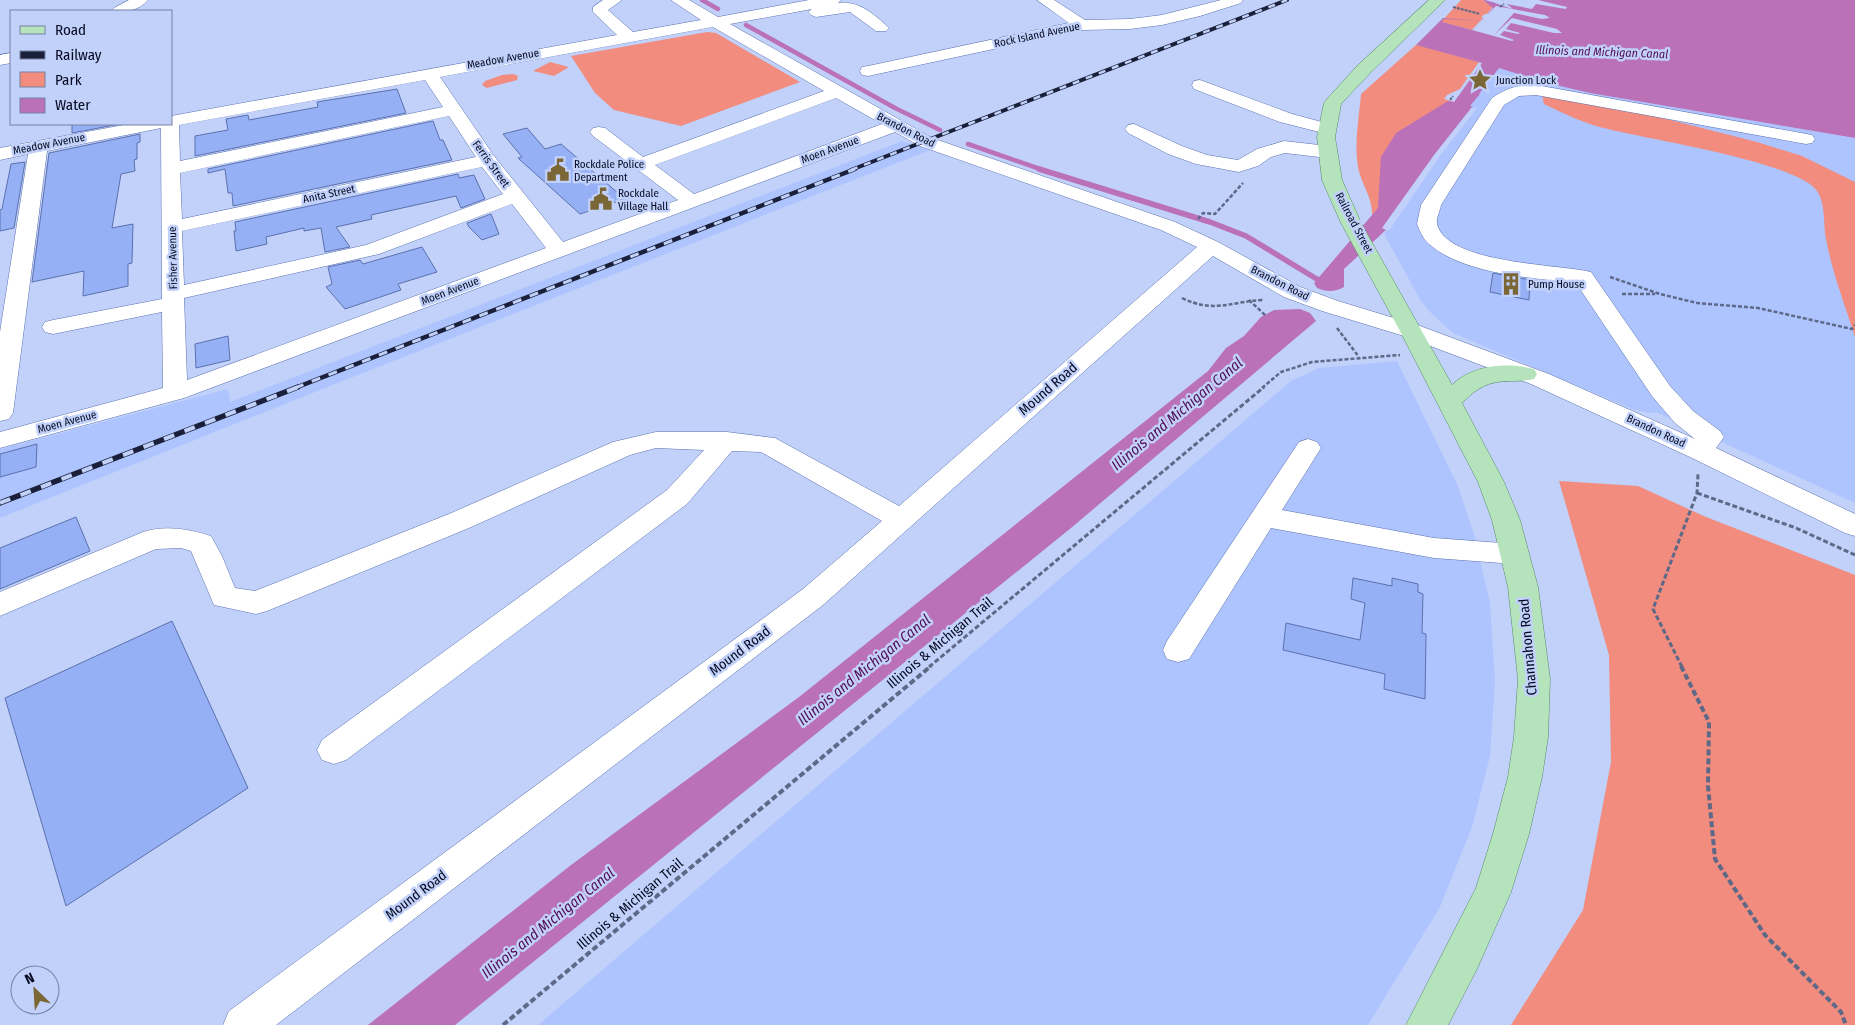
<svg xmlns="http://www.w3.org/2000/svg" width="1855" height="1025" font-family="'Fira Sans Condensed',sans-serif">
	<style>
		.built { fill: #aec4ff }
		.green { fill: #f18c7f }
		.water { fill: #ba71b8; fill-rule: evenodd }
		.pier { fill: #c1d1fa }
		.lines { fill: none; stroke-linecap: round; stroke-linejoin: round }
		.stream-far1 { stroke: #ba71b8; stroke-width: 4.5 }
		.stream { stroke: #ba71b8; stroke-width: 5.5 }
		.building { fill: #96b0f5; stroke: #5b71ae }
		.minor-casing { stroke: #5c72af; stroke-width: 1 }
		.major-casing { stroke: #578b68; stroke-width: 1 }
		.path-far3 { stroke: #5e6887; stroke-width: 2; stroke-dasharray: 3 1; stroke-linecap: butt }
		.path-far2 { stroke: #5e6887; stroke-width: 2.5; stroke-dasharray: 4 2; stroke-linecap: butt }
		.path-far1 { stroke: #5e6887; stroke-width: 3; stroke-dasharray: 5 2.5; stroke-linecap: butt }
		.path { stroke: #5e6887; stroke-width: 4; stroke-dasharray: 6 3; stroke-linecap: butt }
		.minor { fill: #fff; fill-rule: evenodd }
		.major { fill: #b5e3bc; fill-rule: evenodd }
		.rail-far2-casing { stroke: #1a2039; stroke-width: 4 }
		.rail-far1-casing { stroke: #1a2039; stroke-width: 4.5 }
		.rail-casing { stroke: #1a2039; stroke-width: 5.5 }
		.rail-far2 { stroke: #c1d1fa; stroke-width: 2.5; stroke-dasharray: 7; stroke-linecap: butt }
		.rail-far1 { stroke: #c1d1fa; stroke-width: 3; stroke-dasharray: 9; stroke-linecap: butt }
		.rail { stroke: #c1d1fa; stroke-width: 4; stroke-dasharray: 11; stroke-linecap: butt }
		.labels { text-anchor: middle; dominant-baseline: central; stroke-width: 5; stroke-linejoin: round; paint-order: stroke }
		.far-street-label { font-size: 11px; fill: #050a21; stroke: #c1d1fa }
		.far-poi-label { font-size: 11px; fill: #050a21; stroke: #c1d1fa; text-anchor: start }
		.far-water-label { font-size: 12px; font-style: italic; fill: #500c50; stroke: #c1d1fa }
		.street-label { font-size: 14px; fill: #050a21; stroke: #c1d1fa }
		.water-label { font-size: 15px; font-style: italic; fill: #500c50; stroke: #c1d1fa }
	</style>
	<rect width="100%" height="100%" fill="#c1d1fa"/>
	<g class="built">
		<path d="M1499,68L1547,83L1590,93L1855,138V503L1656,412L1649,413L1632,409L1453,333L1431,313L1421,301L1384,234L1470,106Z"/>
		<path d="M902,141L930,150L340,382L0,518V449L228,389L230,402Z"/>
		<path d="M1397,361L1458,486L1474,534L1490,603L1495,681L1490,756L1472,827L1440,907L1368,1025H538L1291,381L1319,368Z"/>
	</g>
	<g class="green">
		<path d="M1461,0H1483L1493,7L1472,30L1441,22Z"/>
		<path d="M707,32L716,33L800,82L681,126L614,110L595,93L571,56Z"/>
		<path d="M1428,37L1442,51L1425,47L1479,62L1460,89L1447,95L1444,99L1454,102L1467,117L1372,215C1373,198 1361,184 1358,167C1354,144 1359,117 1361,94L1416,45L1423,46L1420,44Z"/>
		<path d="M550,62L569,67L554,76L533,71Z"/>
		<path d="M513,74L518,76L517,80L487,88L482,85L485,81L502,75Z"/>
		<path d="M1542,95L1643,113L1757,142L1802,156L1855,182V337C1845,305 1832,272 1826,239C1823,224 1826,204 1817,191C1798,162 1646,139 1608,129C1585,124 1565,114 1544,104Z"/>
		<path d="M1559,481L1638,486L1706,517L1855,575V1025H1511L1583,910L1611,762L1609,655Z"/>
	</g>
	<g class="water">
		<path d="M1483,0C1490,0 1504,7 1513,9L1502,0H1855V138L1590,93L1547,83L1499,68L1479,94H1480L1470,106L1474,107L1389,227L1344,269V287C1335,292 1327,292 1317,288L1314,283L1378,208L1381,157L1396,133L1448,101L1454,102L1482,63L1416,45L1443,18L1481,21L1493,8ZM1444,19L1480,21L1481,22L1472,30L1442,22Z"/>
		<path d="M1300,309L1310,313L1316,321L1071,528L455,1025H368L571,865L799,697L1208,371L1226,348L1244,336L1261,317L1274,310Z"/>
	</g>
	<g class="pier">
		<path d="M1503,0H1538L1567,7L1566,9L1536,4L1532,9L1502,3Z"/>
		<path d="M1496,6L1545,15L1550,18L1542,19L1514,13L1494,35L1512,18L1557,29L1562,33H1554L1511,23L1506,29L1520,33L1518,34L1504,31L1500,35L1514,40L1512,41L1472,30L1484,18L1481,17L1485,14H1488Z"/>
		<path d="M1472,107L1477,108L1440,156L1391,228L1388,231L1382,228L1434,155Z"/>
	</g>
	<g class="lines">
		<g class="stream-far1">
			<path d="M702,0L718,9"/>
			<path d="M746,25L895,108L940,130"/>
			<path d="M968,144L1043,170"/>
		</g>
		<path class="stream" d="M1039,169L1210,222L1246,236L1325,284"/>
	</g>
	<g class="building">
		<path d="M397,89L406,113L195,156V136L228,130L226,119L248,115L249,120L318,107L317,102Z"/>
		<path d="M433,121L440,140H443L452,160L233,206L232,193H228L225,169L208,173V169Z"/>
		<path d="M72,124H120L72,133Z"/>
		<path d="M527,128L545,149L561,144L625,199L580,214L518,158L522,157L503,134Z"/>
		<path d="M140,134V142L137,143V159L134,160L135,171L121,174L112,228L133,224L132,263L128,264V286L83,296L84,271L32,282L49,153Z"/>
		<path d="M25,162L14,228L0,231V210L2,209L11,164Z"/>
		<path d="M458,174L459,178L474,175L485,199L461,208L456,196L371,215L372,219L336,227L350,247L325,252L321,228L304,231V228L266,237L267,244L236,251L234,231H236L235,222Z"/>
		<path d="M491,214L499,234L482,240L469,227L467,223Z"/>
		<path d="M422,247L437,272L398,284L401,290L345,309L326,287L332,284L328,267L360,260L363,264Z"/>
		<path d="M1493,273L1530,280L1529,300L1490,292Z"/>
		<path d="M228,336L230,360L196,368L195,344Z"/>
		<path d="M37,444L36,467L0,477V454Z"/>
		<path d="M76,517L90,551L0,589V548Z"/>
		<path d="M1353,578L1392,586V578L1418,584V592L1423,594L1422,633L1426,634L1425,699L1384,689L1385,674L1283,650L1286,623L1360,640L1365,603L1351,599Z"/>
		<path d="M172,621L248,788L66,906L5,698Z"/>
	</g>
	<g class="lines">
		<defs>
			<g id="minor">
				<path d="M129,0H148C139,11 125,12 111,11L114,8Z"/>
				<path d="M603,0H622L608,10L633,32L701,20L671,0H689L718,17L809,0H841L838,3C859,1 871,12 886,25L889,28L886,31H876L850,12L816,17L811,15L808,12L812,9L730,24L932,138L1175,222L1218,242L1300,287L1338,301L1420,326L1549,374L1695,439L1675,423L1652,396L1576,283C1532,278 1463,274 1429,244C1423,239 1420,231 1417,224L1421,205L1492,98C1510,87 1514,86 1536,85L1812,135L1815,139L1812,143L1806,144L1536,95L1519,96L1504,105L1441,205C1440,211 1436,218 1437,224C1447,264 1558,264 1591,272L1670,386L1693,411L1720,431L1724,437L1716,448L1855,514V536L1845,533L1690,457L1531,384L1404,336L1322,311L1284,297L1213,256L823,605L276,1025H223L229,1011L803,589L882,521L761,452L732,451L687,504L346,760L334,764L322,760L317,750L322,740L667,490L704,450L656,448L630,455L469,528L267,611L256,614L214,605L191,551L181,548L156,549L0,616V592L143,532C166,525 188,529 211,536L222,556L235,588L255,591L449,514L613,442L656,432H727L775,438L899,506L1197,247L1161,230L920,146L895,132L184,398L0,448V432L163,388L162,312L53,334L45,332L42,327L45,322L53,320L162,299L161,128L47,151L13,413L9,419L0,421V332L28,154L0,160V148L129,124H171V116L617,35L593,12V7ZM713,27L824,91L643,157L605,128L599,127L593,128L590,132L593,136L678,200L563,242L494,156L440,77ZM425,80L443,107L180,161L179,125ZM836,98L882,124L694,194L655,165ZM449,116L476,157L182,219L180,173ZM482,167L503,194L366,245L184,285L182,231ZM512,204L546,248L187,380L184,298L379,254Z"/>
				<path d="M1037,0H1054L1085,20L1130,19L1162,15L1221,0H1243L1241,3L1200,16L1162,25L1130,29L1082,30L868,76L862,75L860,71L862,67L868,66L1069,23Z"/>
				<path d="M11,53V63L0,65V55Z"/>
				<path d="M1200,80L1292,114L1333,125L1336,129L1333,133L1327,134L1280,122L1194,89L1192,85L1194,81Z"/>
				<path d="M1134,124L1182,146L1207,155L1238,160L1257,149L1284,141L1328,146L1335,148L1337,152L1335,156L1328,158L1285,153L1271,157L1258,166L1239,172L1196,164L1168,154L1128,133L1125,129L1128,125Z"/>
				<path d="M1308,439L1317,442L1321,448L1282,510L1434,538L1515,544L1525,547L1529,554L1525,561L1515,564L1434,558L1271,528L1189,659L1178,662L1167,659L1163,650L1167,641L1299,442Z"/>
			</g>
			<path id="major" d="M1429,0H1445L1370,73L1341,104L1335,137L1342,180L1361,223L1452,385C1472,365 1507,362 1534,369L1537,374L1534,379C1525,381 1518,381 1510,381C1488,381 1477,388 1462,403L1504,482L1520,520L1538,587L1550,679L1548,737L1542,777L1529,834L1511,892L1477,969L1448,1025H1406L1476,888L1493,834L1508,777L1514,737L1518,679L1508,587L1492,520L1478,482L1400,331L1341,223L1322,180L1317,137L1324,103L1327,99L1358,65Z"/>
		</defs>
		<use href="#minor" class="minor-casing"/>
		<use href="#major" class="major-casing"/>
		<g class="path-far3">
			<path d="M1453,7L1480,14"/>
			<path d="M1500,7L1504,4"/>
			<path d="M1450,100L1453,96"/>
		</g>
		<g class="path-far2">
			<path d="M1198,219L1203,213L1215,214L1243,183"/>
			<path d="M1610,277L1660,294L1697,303L1758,308L1852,329L1855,325"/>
			<path d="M1622,294H1655"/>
			<path d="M1182,298C1215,314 1231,301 1264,300"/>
			<path d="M1249,300L1265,315"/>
			<path d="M1337,328L1359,357"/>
			<path d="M1262,388L1281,372L1312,362L1400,355"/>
		</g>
		<g class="path-far1">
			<path d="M1697,493L1796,528L1855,555"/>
			<path d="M929,667L1264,387"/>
			<path d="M1682,667L1653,609L1697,493L1698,474"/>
		</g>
		<g class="path">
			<path d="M1681,666L1709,722L1708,786L1715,859L1765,935L1841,1012L1846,1025"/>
			<path d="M503,1025L931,666"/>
		</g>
		<use href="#minor" class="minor"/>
		<use href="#major" class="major"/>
		<defs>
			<path id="rail-far2" d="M851,170L1287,0"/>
			<path id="rail-far1" d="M295,388L855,169"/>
			<path id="rail" d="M0,503L298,387"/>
		</defs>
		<use href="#rail-far2" class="rail-far2-casing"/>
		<use href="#rail-far1" class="rail-far1-casing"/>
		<use href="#rail" class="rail-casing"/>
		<use href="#rail-far2" class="rail-far2"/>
		<use href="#rail-far1" class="rail-far1"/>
		<use href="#rail" class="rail"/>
	</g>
	<defs>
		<symbol id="sight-bare" viewBox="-9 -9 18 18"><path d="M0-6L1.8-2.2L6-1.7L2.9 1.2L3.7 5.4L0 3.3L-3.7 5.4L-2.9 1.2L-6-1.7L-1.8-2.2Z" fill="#7b6736" stroke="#c1d1fa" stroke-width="2.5" paint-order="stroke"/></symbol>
		<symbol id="civic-bare" viewBox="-9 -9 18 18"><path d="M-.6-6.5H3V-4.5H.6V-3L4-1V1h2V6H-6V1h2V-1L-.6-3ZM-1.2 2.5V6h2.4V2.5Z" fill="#7b6736" stroke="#c1d1fa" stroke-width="2.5" paint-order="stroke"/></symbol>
		<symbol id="building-bare" viewBox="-9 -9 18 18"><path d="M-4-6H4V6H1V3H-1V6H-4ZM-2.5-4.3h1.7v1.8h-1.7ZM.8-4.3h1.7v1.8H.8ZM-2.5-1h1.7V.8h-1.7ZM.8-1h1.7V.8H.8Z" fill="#7b6736" stroke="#c1d1fa" stroke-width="2.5" paint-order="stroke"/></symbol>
	</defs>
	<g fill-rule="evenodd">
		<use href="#sight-bare" x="1464" y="64" width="32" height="32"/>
		<use href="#civic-bare" x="542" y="154" width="32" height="32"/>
		<use href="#civic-bare" x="585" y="183" width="32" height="32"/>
		<use href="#building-bare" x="1495" y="268" width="32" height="32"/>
	</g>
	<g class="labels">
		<g class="far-street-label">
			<text transform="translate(1037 35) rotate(-12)">Rock Island Avenue</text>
			<text transform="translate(503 59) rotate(-10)">Meadow Avenue</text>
			<text transform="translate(906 130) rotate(27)">Brandon Road</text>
			<text transform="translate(49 144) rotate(-11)">Meadow Avenue</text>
			<text transform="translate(830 150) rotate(-20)">Moen Avenue</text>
			<text transform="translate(491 164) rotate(54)">Ferris Street</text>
			<text transform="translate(329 194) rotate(-12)">Anita Street</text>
			<text transform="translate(1354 223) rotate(62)">Railroad Street</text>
			<text transform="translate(173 258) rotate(-91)">Fisher Avenue</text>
			<text transform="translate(1280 283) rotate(27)">Brandon Road</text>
			<text transform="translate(450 291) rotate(-21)">Moen Avenue</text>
			<text transform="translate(67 422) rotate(-15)">Moen Avenue</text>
			<text transform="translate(1656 431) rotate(25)">Brandon Road</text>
		</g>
		<g class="far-poi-label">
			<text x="1496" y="80">Junction Lock</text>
			<text x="574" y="164">Rockdale Police<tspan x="574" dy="13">Department</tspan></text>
			<text x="618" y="193">Rockdale<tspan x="618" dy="13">Village Hall</tspan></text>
			<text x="1528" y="284">Pump House</text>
		</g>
		<g class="far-water-label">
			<text transform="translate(1602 52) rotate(2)">Illinois and Michigan Canal</text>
		</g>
		<g class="street-label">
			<text transform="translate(1048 389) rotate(-41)">Mound Road</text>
			<text transform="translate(940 643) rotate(-40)">Illinois &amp; Michigan Trail</text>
			<text transform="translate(1528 647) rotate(-95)">Channahon Road</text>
			<text transform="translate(740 651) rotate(-37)">Mound Road</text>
			<text transform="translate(416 895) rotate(-37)">Mound Road</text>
			<text transform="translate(630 904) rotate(-40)">Illinois &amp; Michigan Trail</text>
		</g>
		<g class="water-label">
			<text transform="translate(1177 414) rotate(-40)">Illinois and Michigan Canal</text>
			<text transform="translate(864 670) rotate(-39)">Illinois and Michigan Canal</text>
			<text transform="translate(548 923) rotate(-39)">Illinois and Michigan Canal</text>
		</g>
	</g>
	<rect x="10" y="10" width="162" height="115" fill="#c1d1fa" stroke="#7681a3"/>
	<rect x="20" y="26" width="25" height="8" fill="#b5e3bc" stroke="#7681a3"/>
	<text x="55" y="35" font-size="15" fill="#050a21">Road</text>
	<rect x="20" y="51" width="25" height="8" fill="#1a2039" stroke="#7681a3"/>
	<text x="55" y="60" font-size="15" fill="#050a21">Railway</text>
	<rect x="20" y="72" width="25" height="15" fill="#f18c7f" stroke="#7681a3"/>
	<text x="55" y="85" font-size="15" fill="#050a21">Park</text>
	<rect x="20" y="98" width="25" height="15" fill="#ba71b8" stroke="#7681a3"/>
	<text x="55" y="110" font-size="15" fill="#050a21">Water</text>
	<g transform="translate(35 990) rotate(335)"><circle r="24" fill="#c1d1fa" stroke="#7681a3"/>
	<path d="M0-4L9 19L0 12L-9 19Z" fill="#7b6736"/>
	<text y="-8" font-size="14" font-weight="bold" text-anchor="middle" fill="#050a21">N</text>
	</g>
</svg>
